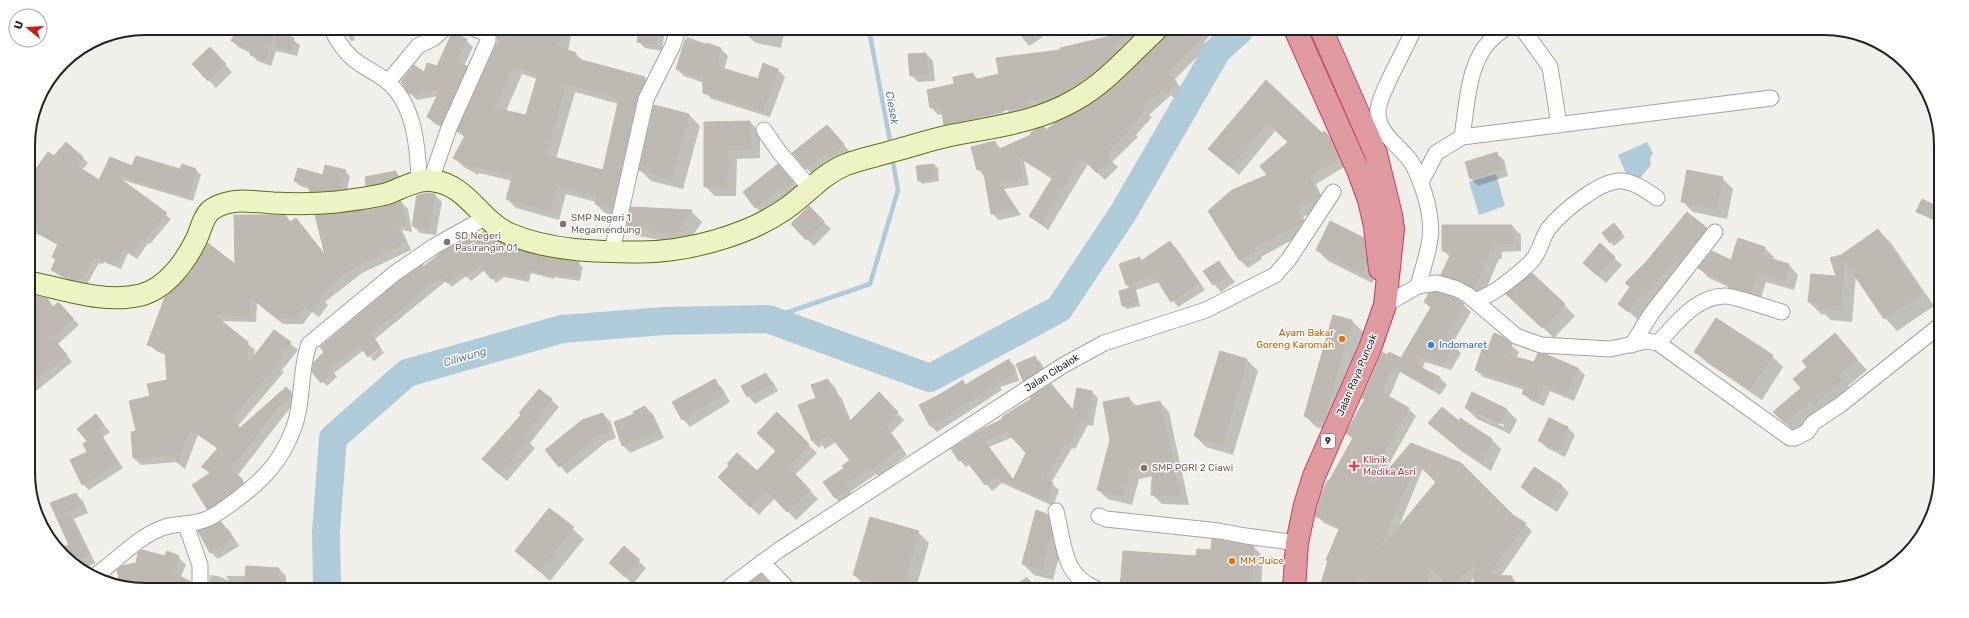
<svg xmlns="http://www.w3.org/2000/svg" width="1969" height="618" font-family="Rubik,sans-serif">
	<style>
		.water { fill: #afcbd9 }
		.shadow { fill: #0003; fill-rule: evenodd }
		.lines { fill: none; stroke-linecap: round; stroke-linejoin: round }
		.stream { stroke: #afcbd9; stroke-width: 4.5 }
		.river { stroke: #afcbd9; stroke-width: 28 }
		.building { fill: #beb8b2; stroke: #c1b8ad; fill-rule: evenodd }
		.street-casing { stroke: #a3a3a3; stroke-width: 17 }
		.secondary-casing { stroke: #5c7011; stroke-width: 23 }
		.highway-casing { stroke: #c93c5f; stroke-width: 24 }
		.street { stroke: #fff; stroke-width: 15 }
		.secondary { stroke: #edf4c4; stroke-width: 21 }
		.highway { stroke: #df9aa0; stroke-width: 22 }
		.education-dot { fill: #8d6e63; stroke: #fff; stroke-width: 1.5 }
		.food-dot { fill: #e8710a; stroke: #fff; stroke-width: 1.5 }
		.shop-dot { fill: #3f7fe0; stroke: #fff; stroke-width: 1.5 }
		.health-dot { fill: #e0444e; stroke: #fff; stroke-width: 1.5 }
		.labels { text-anchor: middle; dominant-baseline: central; stroke-width: 3; stroke-linejoin: round; paint-order: stroke }
		.shield { fill: #fff; stroke: #646464; stroke-width: 1 }
		.shield-label { font-size: 9px; font-weight: bold; fill: #222 }
		.education-label { font-size: 10px; fill: #785e54; stroke: #fff; text-anchor: start }
		.food-label { font-size: 10px; fill: #c56008; stroke: #fff; text-anchor: end }
		.shop-label { font-size: 10px; fill: #366cbe; stroke: #fff; text-anchor: start }
		.street-label { font-size: 10px; fill: #222; stroke: #fff }
		.health-label { font-size: 10px; fill: #be3a42; stroke: #fff; text-anchor: start }
		.water-label { font-size: 11px; font-style: italic; fill: #5778a8; stroke: #fff }
		.rim { fill: none; stroke: #222; stroke-width: 2 }
	</style>
	<rect width="100%" height="100%" fill="#f1efe9"/>
	<g class="water">
		<path d="M1647,142L1653,153L1650,159L1651,165L1640,178H1628L1618,155Z"/>
		<path d="M1496,174L1505,206L1479,215L1469,182Z"/>
	</g>
	<g class="shadow">
		<path d="M239,28H294L291,38L300,45L297,56L276,51L271,66L257,61L252,54L238,47L233,41Z"/>
		<path d="M343,28H351L355,40L351,41Z"/>
		<path d="M500,29H563L571,36L568,51L576,54L583,61L645,78L654,88L621,217L605,213L596,204V202L566,194L559,220L516,208L507,199L512,181L479,173L478,175L464,167L454,158L465,138L459,131L499,41L498,37ZM522,74L537,79L527,116L506,111ZM575,92L619,104L603,171L556,159Z"/>
		<path d="M646,29H680L676,32L665,30L662,51L645,48L639,42Z"/>
		<path d="M688,29H716L715,34L697,30L695,36Z"/>
		<path d="M750,29H785L781,48L756,43L748,36Z"/>
		<path d="M978,30H996L985,36Z"/>
		<path d="M1016,30H1038L1043,37L1029,46Z"/>
		<path d="M1107,30H1144L1068,101L953,131L945,124L943,114L938,115L931,107L955,85L973,74L979,80L1000,75L1062,51L1113,36ZM1117,43H1119L1111,52ZM1008,110V112L949,124V122Z"/>
		<path d="M1173,30H1215L1204,42L1208,46L1174,80L1184,91L1175,99L1171,95L1149,115L1152,117L1136,135L1138,137L1112,162L1118,167L1105,180L1088,164L1048,230L1030,216L1052,179L1024,161L1029,185L1004,189L1021,215L999,220L992,213L985,177L978,169L995,142L1001,149L1033,136L1044,128L1047,130L1082,111L1116,86Z"/>
		<path d="M687,37L721,49L728,56L724,70L758,80L778,70L785,77L770,117L712,99L704,92V83L684,76L677,69Z"/>
		<path d="M466,40L473,47L464,66L473,73L448,130L435,124L428,117L438,96L417,100L410,93L425,73L437,67Z"/>
		<path d="M926,54L933,61L935,81L918,82L911,75Z"/>
		<path d="M217,56L232,72L216,88L194,64Z"/>
		<path d="M1266,82L1322,134L1325,132L1333,140L1346,166L1316,184L1326,206L1303,217L1310,230L1261,257L1262,259L1248,268L1240,260L1209,211L1269,176L1289,142L1276,130L1239,175L1210,149Z"/>
		<path d="M655,106L689,115L700,126L683,189L651,181L640,170Z"/>
		<path d="M750,122L760,132V158L737,159L736,196H715L705,186V123Z"/>
		<path d="M835,134L850,152L814,176L807,169Z"/>
		<path d="M1496,153L1504,160L1508,176L1478,186L1471,179Z"/>
		<path d="M82,157L88,163L82,170L100,182L110,158L133,167L181,171L196,170L201,175L193,201L119,179L171,219L150,244L148,243L137,259L128,253L121,269L104,262L103,264L99,263L87,284L80,285L58,275L52,270L57,260L53,257L58,245L34,232L32,236L29,234L28,182L54,158Z"/>
		<path d="M934,165L938,168L939,181L922,184L919,180Z"/>
		<path d="M345,171L350,176L346,194L316,196L310,189L300,186L295,181Z"/>
		<path d="M396,172L403,180L375,192L367,185Z"/>
		<path d="M785,173L800,190L763,215L756,207Z"/>
		<path d="M1722,178L1733,189L1727,219L1693,212L1682,201Z"/>
		<path d="M434,194L442,202L436,235L420,233L413,226Z"/>
		<path d="M401,202L408,209L412,232L402,230L411,250L362,273L325,302L328,305L319,317L312,312L303,324H283L257,303L256,322L220,321L255,350L254,357L275,331L298,350L282,370L284,372L237,427L240,430L286,388L297,399L237,476L249,487L215,515L208,509L211,474L202,467L218,449L198,435L185,469L176,462L141,465L134,458L137,432L151,397L168,380L166,355L156,351L149,344L236,266L296,219L327,257L369,211ZM280,407L228,473L227,472L276,409Z"/>
		<path d="M1936,206L1938,212L1935,221L1917,211Z"/>
		<path d="M632,208L691,211L702,222L686,245L639,236L628,225Z"/>
		<path d="M809,208L831,229L814,246L792,224Z"/>
		<path d="M1512,226L1521,235V251L1502,252V259H1499L1483,296L1451,283L1442,275L1450,257L1443,250Z"/>
		<path d="M1617,227L1625,237L1614,246L1603,233Z"/>
		<path d="M1706,229L1715,238L1649,305L1638,320L1619,303Z"/>
		<path d="M1878,230L1891,243L1934,306L1897,331L1885,318L1856,275L1852,322L1831,320L1826,315L1821,314L1809,302L1837,277L1841,256Z"/>
		<path d="M478,238L537,257L578,263L583,267L580,281L554,277V279L531,273L529,282L504,277L496,283L485,270L471,281L466,276L452,287L446,281L375,339L380,346L368,356L364,350L334,373L337,377L327,386L313,372L401,281L423,266L425,267L462,245Z"/>
		<path d="M1363,239L1374,250L1377,274L1372,283L1328,261L1317,250Z"/>
		<path d="M1738,239L1765,248L1774,257L1773,260L1789,265L1798,275L1794,290L1766,282L1760,301L1733,293L1727,286L1709,278L1699,268L1731,261Z"/>
		<path d="M1170,242L1177,249L1205,290L1178,307L1159,282L1136,290L1140,306L1127,309L1123,306L1120,291L1130,289L1127,285L1120,265L1139,258L1143,261Z"/>
		<path d="M1600,245L1622,265L1606,283L1591,270Z"/>
		<path d="M1219,262L1235,282L1221,292L1214,284Z"/>
		<path d="M1453,298L1464,305L1471,312L1452,344L1461,353L1451,370L1425,362L1422,369L1439,377L1447,385L1440,395L1400,372L1389,398L1409,409L1416,416L1380,480L1412,444L1525,524L1532,531L1500,577H1511L1519,585L1518,589H1474L1475,577L1464,589H1319L1340,530L1324,523L1317,516L1330,482L1354,439L1348,433L1365,400L1363,398L1382,354L1401,359L1432,309L1425,302ZM1423,468L1438,482L1398,529Z"/>
		<path d="M46,299L54,307L65,310L79,325L58,344L72,362L30,396L29,327Z"/>
		<path d="M1519,305H1564L1575,316L1554,338Z"/>
		<path d="M1352,321L1363,332L1334,432L1316,427L1305,416Z"/>
		<path d="M1835,335L1867,370L1848,386L1852,391L1795,432L1774,413L1802,388L1808,367Z"/>
		<path d="M1502,337L1519,352L1516,358L1535,364L1578,368L1585,375L1574,401L1550,391L1544,406L1530,400L1523,393L1525,390L1483,377L1476,370L1488,349Z"/>
		<path d="M381,348L384,353L374,361L370,357Z"/>
		<path d="M1695,351L1772,356L1783,367L1762,400L1706,362Z"/>
		<path d="M1035,357L1042,364L1047,377L1031,387L1024,380Z"/>
		<path d="M1009,360L1015,366L1019,381L1000,387L1002,390L937,432L931,426L920,405L939,396L963,382L966,385Z"/>
		<path d="M1247,360L1258,371L1233,455L1206,447L1195,436Z"/>
		<path d="M766,374L773,382L778,391L755,404L748,396Z"/>
		<path d="M828,380L835,387L838,394L842,399L851,421L879,394L904,420L891,433L907,455L879,476L876,474L850,492L854,497L842,505L835,497L845,468L851,460L836,442L825,449L822,445L819,448L812,441L799,406L817,399Z"/>
		<path d="M715,381L722,388L730,402L690,427L683,419Z"/>
		<path d="M1051,385L1074,411L1092,392L1098,398L1093,426L1088,425L1075,449L1072,448L1051,483L1059,490L1053,506L1002,483L992,491L970,464L966,467L960,460L1005,419ZM1013,437L1027,453L1014,480L989,447Z"/>
		<path d="M540,390L559,407L530,443L535,448L507,481L490,466Z"/>
		<path d="M1129,398L1137,407L1160,402L1169,412L1189,505L1162,504L1152,494L1153,476L1139,479L1132,505L1108,499L1098,490Z"/>
		<path d="M645,407L653,414L664,438L630,453L623,445L635,415Z"/>
		<path d="M1466,408L1506,409L1517,420L1510,434L1477,419ZM1478,413L1504,425V427L1478,415Z"/>
		<path d="M603,414L610,421L616,438L606,442L567,474L547,450Z"/>
		<path d="M777,414L817,453L795,475L818,499L796,520L775,498L759,515L728,485L757,472L777,451Z"/>
		<path d="M96,416L110,432L103,437L123,468L89,490L83,484L89,452L88,442Z"/>
		<path d="M1461,419L1492,440L1501,449L1491,471L1461,451L1430,423H1459Z"/>
		<path d="M1549,419L1568,428L1575,435L1565,457L1547,448L1540,441Z"/>
		<path d="M1535,468L1562,486L1569,493L1557,512L1529,494L1522,487Z"/>
		<path d="M76,494L83,501L88,513L74,519L95,563L85,568L57,550L71,545L52,504Z"/>
		<path d="M550,509L584,539L550,581L516,551Z"/>
		<path d="M1047,514L1058,526L1062,544L1053,580L1034,575L1023,564Z"/>
		<path d="M221,523L229,530L239,546L218,559L211,552Z"/>
		<path d="M918,532L929,543L916,588H872L865,586L854,575Z"/>
		<path d="M1254,547L1263,557L1261,589L1121,588L1123,552L1197,557L1212,551Z"/>
		<path d="M624,548L646,568L633,584L618,570Z"/>
		<path d="M166,557H178L186,565L180,578L193,586H122L118,571Z"/>
		<path d="M247,567L279,569L286,576V586H209L210,575L218,576L229,581L226,576H246Z"/>
		<path d="M1027,577L1037,588H1011V587Z"/>
	</g>
	<g class="lines">
		<g class="stream">
			<path d="M869,30L891,146"/>
			<path d="M768,319L870,284L898,190L892,157"/>
		</g>
		<path class="river" d="M327,587L326,531L333,438L407,373L562,329L664,321L768,319L930,378L1059,309L1123,213L1217,51L1239,31"/>
	</g>
	<g class="building">
		<path d="M238,28H254L272,38L265,60L250,55L251,51L231,41Z"/>
		<path d="M499,29H562L558,47L576,53L574,58L645,77L637,97L612,208L595,204L597,196L557,186L550,211L506,199L513,175L469,165L468,166L453,158L465,136L457,131L498,41L497,37ZM513,66L538,74L526,115L494,108ZM566,83L619,98L603,170L546,155Z"/>
		<path d="M639,29L657,31L656,44L637,42Z"/>
		<path d="M1171,30H1194L1202,38L1168,72L1177,83L1167,92L1163,89L1143,107L1145,109L1130,127L1131,129L1106,154L1111,159L1097,173L1081,157L1041,224L1029,216L1056,172L1046,173L1018,156L1022,178L998,182L1015,208L991,214L983,168L977,170L971,147L995,141L997,150L1031,135L1030,133L1037,129L1044,127L1046,130L1055,123L1081,110L1116,85Z"/>
		<path d="M1129,32L1114,48L1116,52L1090,76L1061,94L1026,101L1027,107L1003,110V112L944,125L941,106L930,108L927,90L954,84L953,77L973,73L974,80L999,74L996,58L1060,50V48Z"/>
		<path d="M452,33L467,39L456,62L467,66L441,124L427,117L441,88L409,94L401,81L414,65L424,72L427,63L437,66Z"/>
		<path d="M278,34L294,38L291,50L275,47Z"/>
		<path d="M685,40L706,46L707,43L721,48L717,63L720,64L719,67L758,79L763,63L778,69L763,111L703,93V65L699,77L676,69Z"/>
		<path d="M210,47L226,64L208,81L192,64Z"/>
		<path d="M926,53L928,74L910,76L908,54Z"/>
		<path d="M1266,80L1322,133L1325,131L1339,158L1309,175L1319,197L1296,208L1303,222L1302,223L1254,248L1255,250L1239,260L1208,211L1232,190L1267,175L1260,166L1288,142L1267,123L1230,167L1208,149Z"/>
		<path d="M654,105L689,114L672,179L639,170Z"/>
		<path d="M750,121L751,149L728,150L727,187H704V122Z"/>
		<path d="M827,125L844,144L830,156L827,152L806,169L792,153Z"/>
		<path d="M66,142L83,157L76,165L99,180L110,157L132,166L136,156L180,169L182,164L196,169L188,197L114,174L167,213L144,240L142,238L131,254L123,248L116,265L99,258L98,260L94,258L81,279L74,280L51,270L56,259L52,257L58,244L29,227L28,180L48,152L54,156Z"/>
		<path d="M1497,152L1502,169L1470,179L1465,162Z"/>
		<path d="M778,164L793,182L782,191L780,188L755,208L743,192Z"/>
		<path d="M934,164L936,178L918,181L916,166Z"/>
		<path d="M325,165L346,170L341,189L310,192L308,185L294,181L298,168L323,175Z"/>
		<path d="M1687,170L1723,177L1716,209L1681,202Z"/>
		<path d="M396,171L397,176L383,182L366,186L365,177Z"/>
		<path d="M428,193L435,194L429,229L412,226L417,195Z"/>
		<path d="M1922,199L1936,206L1931,218L1916,212Z"/>
		<path d="M401,201L406,225L396,224L404,243L355,266L319,295L322,297L311,311L305,306L295,318L275,317L250,297L249,316L213,314L248,342L247,365L274,330L291,342L276,363L277,364L231,419L240,428L286,387L291,392L231,469L243,480L231,493L207,509L192,485L213,471L201,467L218,448L190,429L178,463L175,457L169,455L133,458L131,432L136,431L129,401L150,396L147,384L167,380L165,351L147,345L165,297L176,288L191,272L208,243L235,264L234,215H285L290,222L296,218L325,255L315,215L369,210L389,206Z"/>
		<path d="M809,206L824,221L806,240L791,224Z"/>
		<path d="M631,207L692,210L675,235L627,225Z"/>
		<path d="M1687,212L1707,228L1680,263L1676,260L1641,298L1639,296L1628,312L1618,304L1630,287L1625,283L1646,262Z"/>
		<path d="M1330,221L1364,238L1367,262L1361,273L1316,250Z"/>
		<path d="M1614,223L1622,233L1610,243L1602,233Z"/>
		<path d="M1442,225H1512L1513,243L1493,244V251H1490L1474,288L1460,280L1441,275L1452,251H1442Z"/>
		<path d="M1878,229L1922,293L1884,319L1844,260L1840,310L1818,308V303L1808,302L1811,274L1836,276L1830,258L1841,255Z"/>
		<path d="M484,231L504,244L522,251L555,259L579,262L576,277L550,272L549,275L527,269L525,278L499,273L491,279L480,265L465,277L462,272L447,283L441,276L371,333L380,348L368,357L359,345L330,368L333,372L321,383L312,372L314,362L324,352L320,347L400,280L423,264V267L442,252L460,242L461,243L475,234L477,237Z"/>
		<path d="M1738,238L1765,247L1762,256L1789,264L1785,281L1757,273L1750,293L1723,284L1724,281L1698,268L1712,251L1731,260Z"/>
		<path d="M1170,241L1199,283L1171,302L1154,275L1126,285L1119,264L1140,257L1141,261Z"/>
		<path d="M1600,243L1615,257L1598,276L1583,263Z"/>
		<path d="M1219,261L1228,275L1213,285L1203,271Z"/>
		<path d="M1532,273L1565,304L1542,328L1506,294Z"/>
		<path d="M1134,287L1138,302L1122,306L1119,291Z"/>
		<path d="M1436,292L1454,297L1464,304L1444,338L1454,344L1444,363L1417,355L1414,364L1440,377L1433,389L1393,365L1381,392L1409,408L1367,482L1374,486L1411,443L1461,463L1513,515L1526,523L1488,575L1512,576L1511,589H1473L1477,560L1451,587L1430,568L1426,583L1418,581L1415,589H1388L1358,577L1354,589H1319L1328,561L1326,560L1340,527L1315,516L1322,493L1328,480L1329,481L1353,438L1346,433L1365,399L1362,398L1382,352L1388,355L1389,352L1401,358L1431,307L1424,302L1429,293ZM1416,462L1436,482L1378,552Z"/>
		<path d="M35,296L47,298L53,307L58,302L73,318L52,337L67,355L30,384L29,362L37,356L29,347V300Z"/>
		<path d="M1333,315L1352,320L1323,422L1304,416Z"/>
		<path d="M1716,318L1773,355L1750,389L1694,352Z"/>
		<path d="M1494,333L1503,337L1512,344L1508,355L1534,362L1538,353L1545,354L1578,368L1566,395L1543,384L1537,400L1522,394L1525,386L1475,370L1483,347L1488,348Z"/>
		<path d="M1835,333L1857,359L1838,375L1842,380L1814,404L1811,400L1785,423L1773,412L1801,388L1793,379L1807,367L1802,361Z"/>
		<path d="M1220,351L1247,359L1222,445L1194,436Z"/>
		<path d="M1035,356L1041,369L1023,381L1016,364Z"/>
		<path d="M1009,359L1014,375L995,381L997,384L949,413L950,415L930,426L919,405L939,395L963,380L965,385Z"/>
		<path d="M766,373L771,384L747,397L741,386Z"/>
		<path d="M715,379L723,394L682,420L672,402Z"/>
		<path d="M828,379L833,391L835,390L848,423L879,392L898,412L885,425L901,447L871,470L868,467L844,485L847,490L835,498L823,482L844,468L842,466L850,460L829,435L817,442L815,438L812,441L798,405L816,398L811,385Z"/>
		<path d="M1051,384L1073,410L1077,388L1092,391L1087,420L1081,419L1069,444L1066,442L1044,479L1053,483L1047,500L995,477L985,485L964,458L959,461L951,449L984,428L1003,419L1002,417L1031,399L1030,397ZM1006,431L1026,453L1013,480L984,441Z"/>
		<path d="M539,389L552,399L523,435L529,440L499,474L482,459L521,415L519,413Z"/>
		<path d="M1472,392L1507,409L1499,424L1465,408Z"/>
		<path d="M1129,397L1131,407L1160,401L1180,496L1151,495L1153,464L1130,469L1123,496L1097,490L1110,440L1103,402Z"/>
		<path d="M645,406L658,430L622,446L614,422L634,414L633,412Z"/>
		<path d="M1442,407L1459,421L1460,418L1492,439L1482,462L1450,441L1428,423Z"/>
		<path d="M777,412L809,444L788,466L810,490L787,512L766,490L750,507L718,477L729,466L727,464L737,453L757,471L776,451L757,433Z"/>
		<path d="M603,413L609,431L598,435L559,467L545,450L582,420Z"/>
		<path d="M96,414L104,425L98,431L117,462L82,485L70,460L87,452L83,444L87,441L77,429Z"/>
		<path d="M1549,418L1568,427L1558,450L1538,441Z"/>
		<path d="M1534,467L1562,485L1549,506L1521,487Z"/>
		<path d="M76,493L81,506L68,511L88,556L74,561L56,549L69,545L50,503Z"/>
		<path d="M549,508L574,527L539,571L515,551Z"/>
		<path d="M1036,510L1047,514L1051,533L1042,570L1022,564Z"/>
		<path d="M870,517L919,531L902,588H896L853,575Z"/>
		<path d="M221,522L232,538L210,553L198,531Z"/>
		<path d="M1212,539L1254,546L1251,589L1120,588L1123,551L1196,556L1197,549L1211,550Z"/>
		<path d="M624,546L640,560L625,577L609,563Z"/>
		<path d="M142,550L165,556L167,551L179,556L172,572L191,582V586H121L117,570L122,566L136,563L138,553Z"/>
		<path d="M246,566L279,568L278,586H244Z"/>
		<path d="M761,574L774,588L744,587Z"/>
	</g>
	<g class="lines">
		<defs>
			<g id="street">
				<path d="M331,28C336,38 342,49 350,56C361,67 376,72 388,82C415,106 418,148 419,181"/>
				<path d="M1413,31C1406,48 1378,96 1378,111C1377,132 1397,144 1409,159C1416,168 1420,180 1424,192C1437,233 1429,246 1418,286"/>
				<path d="M1524,31L1550,67L1559,125"/>
				<path d="M388,82L418,46L434,38L444,29"/>
				<path d="M764,130L780,153L811,189"/>
				<path d="M1462,137C1468,100 1467,53 1502,31"/>
				<path d="M431,180L449,128L488,41V34L475,29"/>
				<path d="M1421,182L1436,153L1462,137L1771,98"/>
				<path d="M612,251L646,99L673,45L678,29"/>
				<path d="M1475,301C1493,294 1504,285 1519,273C1524,268 1530,264 1534,258C1541,249 1542,237 1549,228C1562,212 1601,179 1622,181C1635,182 1647,191 1657,198"/>
				<path d="M1385,305L1418,286L1437,283L1457,289L1468,295L1516,336L1541,345L1610,349L1647,341L1658,343L1790,438H1795L1807,432L1813,423L1840,405L1938,327"/>
				<path d="M1658,343C1676,324 1696,296 1725,296C1736,296 1770,309 1782,312"/>
				<path d="M1632,345L1651,314L1715,232"/>
				<path d="M1056,511C1064,542 1062,575 1095,588"/>
				<path d="M1099,516L1106,519L1219,531L1246,536L1297,543"/>
				<path d="M186,525L200,565V586"/>
				<path d="M762,562L787,588"/>
				<path d="M96,575C119,559 138,536 165,527C179,523 194,525 207,519C217,515 226,507 235,501C263,480 280,463 293,430C304,402 299,372 309,344L395,273L433,247L486,217"/>
				<path d="M729,587L779,550L1062,366L1104,343L1206,310L1275,275L1289,259L1333,192"/>
			</g>
			<path id="secondary" d="M29,282C64,289 105,304 141,295C167,288 186,261 197,238C201,229 203,217 211,210C219,204 232,201 241,201C251,201 262,202 273,203C293,204 315,204 336,202C352,200 369,198 386,194C401,189 417,178 434,181C467,185 480,221 510,234C549,251 598,252 640,252C686,252 746,236 784,210C805,196 821,175 845,165C860,159 877,156 893,151C912,146 930,140 948,136C992,127 1036,123 1075,100C1107,82 1129,55 1156,30"/>
			<g id="highway">
				<path d="M1296,31L1358,170L1369,200L1375,226L1380,269"/>
				<path d="M1294,589L1297,543L1305,505L1314,476L1370,348L1385,305L1393,229L1391,215L1376,154L1322,31"/>
			</g>
		</defs>
		<use href="#street" class="street-casing"/>
		<use href="#secondary" class="secondary-casing"/>
		<use href="#highway" class="highway-casing"/>
		<use href="#street" class="street"/>
		<use href="#secondary" class="secondary"/>
		<use href="#highway" class="highway"/>
	</g>
	<g class="education-dot">
		<circle cx="563" cy="224" r="4"/>
		<circle cx="447" cy="242" r="4"/>
		<circle cx="1144" cy="468" r="4"/>
	</g>
	<g class="food-dot">
		<circle cx="1342" cy="339" r="4"/>
		<circle cx="1232" cy="561" r="4"/>
	</g>
	<circle class="shop-dot" cx="1431" cy="345" r="4"/>
	<path class="health-dot" d="M1352 460h4v4h4v4h-4v4h-4v-4h-4v-4h4z"/>
	<g class="labels">
		<rect class="shield" x="1321" y="434" width="14" height="14" rx="3"/>
		<g class="shield-label">
			<text x="1328" y="441">9</text>
		</g>
		<g class="education-label">
			<text x="571" y="218">SMP Negeri 1<tspan x="571" dy="12">Megamendung</tspan></text>
			<text x="455" y="236">SD Negeri<tspan x="455" dy="12">Pasirangin 01</tspan></text>
			<text x="1152" y="468">SMP PGRI 2 Ciawi</text>
		</g>
		<g class="food-label">
			<text x="1334" y="333">Ayam Bakar<tspan x="1334" dy="12">Goreng Karomah</tspan></text>
			<text x="1240" y="561" text-anchor="start">MM Juice</text>
		</g>
		<g class="shop-label">
			<text x="1439" y="345">Indomaret</text>
		</g>
		<g class="street-label">
			<text transform="translate(1052 373) rotate(-32)">Jalan Cibalok</text>
			<text transform="translate(1357 375) rotate(-67)">Jalan Raya Puncak</text>
		</g>
		<g class="health-label">
			<text x="1363" y="460">Klinik<tspan x="1363" dy="12">Medika Asri</tspan></text>
		</g>
		<g class="water-label">
			<text transform="translate(892 108) rotate(80)">Ciesek</text>
			<text transform="translate(465 357) rotate(-16)">Ciliwung</text>
		</g>
	</g>
	<path d="M0 0H1969V618H0ZM145 35H1824A110 110 0 0 1 1934 145V473A110 110 0 0 1 1824 583H145A110 110 0 0 1 35 473V145A110 110 0 0 1 145 35Z" fill="#fff" fill-rule="evenodd"/>
	<path class="rim" d="M145 35H1824A110 110 0 0 1 1934 145V473A110 110 0 0 1 1824 583H145A110 110 0 0 1 35 473V145A110 110 0 0 1 145 35Z"/>
	<g transform="translate(28 28) rotate(288)"><circle r="19" fill="#ffffff" stroke="#a7a7a7"/>
	<path d="M0-3L7 15L0 10L-7 15Z" fill="#bd2616"/>
	<text y="-6" font-size="11" font-weight="bold" text-anchor="middle" fill="#222222">U</text>
	</g>
</svg>
